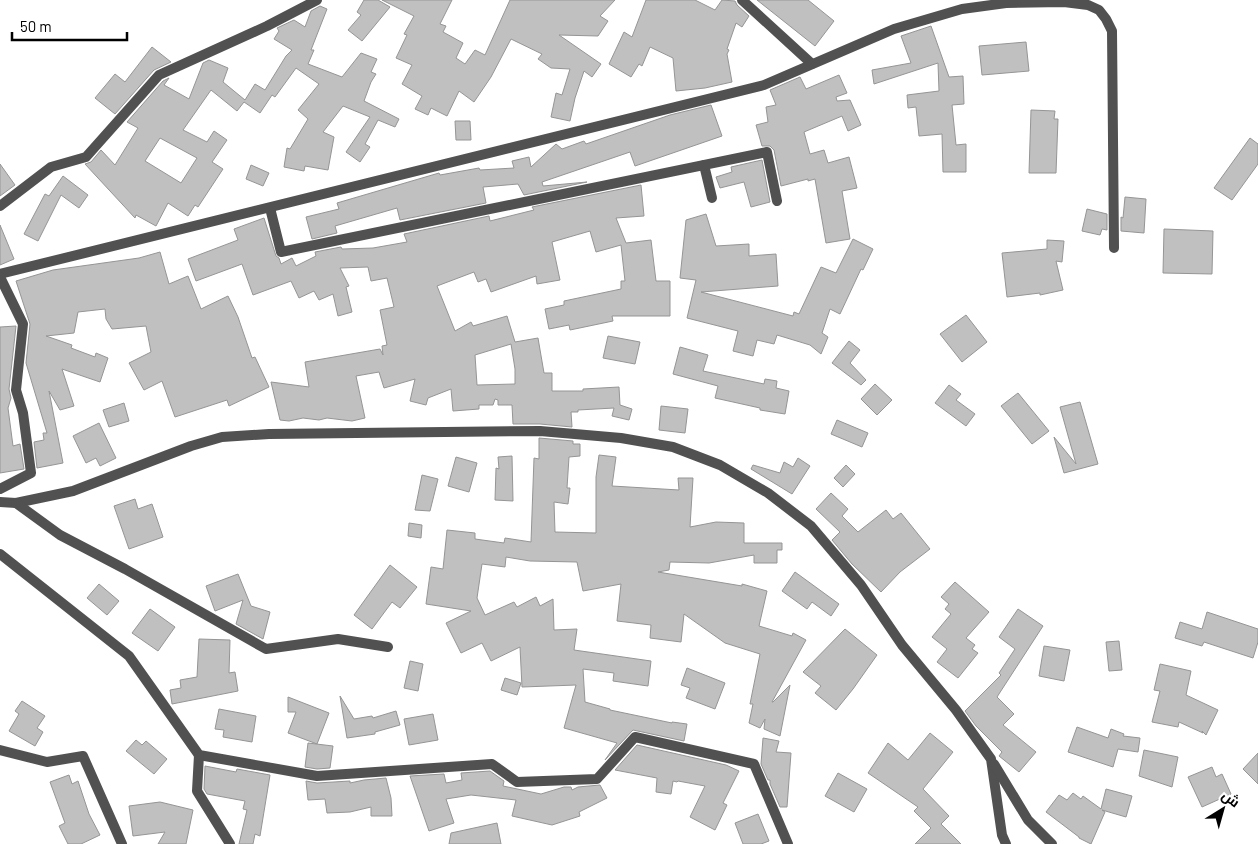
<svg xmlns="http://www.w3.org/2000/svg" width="1258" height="844" font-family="Barlow,Cairo,sans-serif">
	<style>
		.building { fill: #c0c0c0; stroke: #959595; fill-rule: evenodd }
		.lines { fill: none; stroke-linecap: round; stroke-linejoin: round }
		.minor { stroke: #515151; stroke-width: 10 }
	</style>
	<rect width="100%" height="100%" fill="#fff"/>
	<g class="building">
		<path d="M364,0H378L390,7L362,41L348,30L361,15L357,12Z"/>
		<path d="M382,0H452L440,24L446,26L443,32L463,43L456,58L465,64L475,50L485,55L510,0H615L600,16L608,21L598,36L559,35L601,64L592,77L584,71L575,98L570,121L551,117L556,93L562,95L570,69L551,68L538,59L542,54L511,39L491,77L474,102L459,91L447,116L431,108L428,115L415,109L422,96L402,84L412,65L396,58L407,35L404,34L414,16Z"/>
		<path d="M646,0H695L715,10L722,0L735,1L737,5L749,16L742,27L736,23L727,49L729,50L727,54L732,82L705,88L676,91L673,58L650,47L642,66L639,64L631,77L609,64L624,32L632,37Z"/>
		<path d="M757,0H808L834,21L815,46Z"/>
		<path d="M320,6L327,9L311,50H314L308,64L342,77L361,53L377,59L371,72L376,74L371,82L364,101L399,119L395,127L378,120L365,144L370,147L360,162L346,152L370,117L343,106L323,132L334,137L328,170L305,166L304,171L284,167L287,148L290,149L308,119L298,110L319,84L296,68L275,97L272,95L260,113L244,102L237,111L211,90L183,130L207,142L214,131L227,140L212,162L223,169L198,207L195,205L188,216L168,203L156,226L136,215L135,218L85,164L91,162L101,150L115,165L138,128L127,122L163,81L169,78L164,85L189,99L203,63L209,60L228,68L223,82L245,100L255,84L265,90L286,56L292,50L274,39L279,31L277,28L294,20L305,27L311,11ZM160,138L197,158L181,183L145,161Z"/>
		<path d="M931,26L949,77L963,76L964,104L952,105L956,145L966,144V172H943L942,134L919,136L916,107L908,108L907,95L939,91L938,63L874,84L872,70L911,63L901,36Z"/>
		<path d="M1026,42L1029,71L982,75L979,46Z"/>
		<path d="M152,47L171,62L154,70L115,114L95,98L115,74L125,82Z"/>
		<path d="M839,75L847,93L836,97L837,101L850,100L861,125L848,131L842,116L804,132L810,154L824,150L828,163L849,157L857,188L842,191L850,239L826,243L815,179L808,181V179L781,186L774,150L770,146H762L756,125L768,122L766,107L776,105L770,90L800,77L806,89Z"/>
		<path d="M711,105L722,136L635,166L630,152L542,182L543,186L587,182L524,195L518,184L483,187L486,203L400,220L397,208L335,226L337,233L312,239L306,217L339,209L337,203L439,173L440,175L479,168L480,170L514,168L512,161L529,157L531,167L556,144L562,149L584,141L586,144L670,115Z"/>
		<path d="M1031,110L1055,111L1054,119H1058L1056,173H1029Z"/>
		<path d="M455,121H470L471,140H456Z"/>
		<path d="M1250,138L1258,144V164L1232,200L1214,188Z"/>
		<path d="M762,160L770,202L751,207L744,182L720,188L716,177L732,172L731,167Z"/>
		<path d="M0,164L15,185L0,196Z"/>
		<path d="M251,165L269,173L263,186L246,179Z"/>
		<path d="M63,176L88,195L79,208L61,195L38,241L24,234L45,194L49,196Z"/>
		<path d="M641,185L644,216L616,218L626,243L651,240L656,281H670V316H612L613,321L570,330L569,325L549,329L545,309L564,305V301L621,289V281H625L621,245L596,252L590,231L552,242L560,280L537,284L536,276L491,292L486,279L478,282L474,272L437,286L455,331L471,322L473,326L507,316L515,342L538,338L544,373H552V391H583V389L619,387L620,405L632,409L629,420L612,416L614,408L578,410V412H571L572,427L540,424H513L512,405H498V400L495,399L493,405H479V409L453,411L451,389L428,398L426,405L410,401L415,379L384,388L379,372L356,376L365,418L352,421L327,418L319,420L303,418L289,421L280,420L271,382L309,387L305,362L380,349L383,355L382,346L387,345L380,310L394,307L387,278L371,281L368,267L340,268L349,286L346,287L352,312L338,316L333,294L319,300L314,291L299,298L291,281L253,295L242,264L196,281L188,259L238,240L234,229L264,218L276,256L279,258L281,264L292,258L296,266L316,256L315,252L341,247L342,249L373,248L407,242L404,234L489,216L490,221L534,210L532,207ZM511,344L515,369V384L477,385L475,355Z"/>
		<path d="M1125,197L1146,199L1144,233L1121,231V217L1123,218Z"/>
		<path d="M1087,209L1107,214V230L1102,229L1100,235L1082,231Z"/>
		<path d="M706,214L716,246L749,244V256L776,254L778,286L701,292L793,316L794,312L799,314L821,267L836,273L853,239L873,249L863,270L861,269L840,314L830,309L822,333L828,337L821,354L810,345L777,335L774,344L757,340L753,356L733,351L738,331L687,318L696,280L680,278L686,220Z"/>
		<path d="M0,225L14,259L0,265Z"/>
		<path d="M1164,229L1213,231L1212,274L1163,273Z"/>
		<path d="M1047,240L1064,241L1062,262L1056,261L1063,290L1040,295V293L1007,297L1002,253L1047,249Z"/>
		<path d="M160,252L169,284L188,276L201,309L228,296L238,317L252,358L255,357L269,387L229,406L227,400L175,417L162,381L144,390L129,363L151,352L146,326L112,329L106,319L105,309L78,312L74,333L46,336L72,345L71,348L95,357L96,353L108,358L100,382L62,369L74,406L60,410L49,391L63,463L37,468L34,442L44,440L43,433H47L26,363L30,324L16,281L53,270L139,258Z"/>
		<path d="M966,315L987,342L962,362L940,334Z"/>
		<path d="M16,326L9,389L11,398L8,408L13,446L20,444L24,469L0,473V327Z"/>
		<path d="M608,336L640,342L635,364L603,358Z"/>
		<path d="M849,341L860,350L850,363L866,380L861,385L832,363Z"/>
		<path d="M680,347L708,355L703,371L764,384L765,379L777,381L776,388L789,391L785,414L760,410V408L715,398L718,386L673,374Z"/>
		<path d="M875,384L892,400L877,415L861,399Z"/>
		<path d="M949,385L961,394L956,400L975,414L966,426L935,403Z"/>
		<path d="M1018,393L1049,431L1032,444L1001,406Z"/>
		<path d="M1080,402L1098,464L1064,473L1054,437L1076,464L1060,407Z"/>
		<path d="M124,403L129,421L109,427L103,410Z"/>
		<path d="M661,406L688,409L685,433L659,430Z"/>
		<path d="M837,420L868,433L862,447L831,434Z"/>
		<path d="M99,423L116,458L100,466L96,458L86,463L73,436Z"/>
		<path d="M539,438L573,441V444H580V456L569,457L567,488H570L568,504L554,502L555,532L596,533V477L599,455L616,457L612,486L679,490L678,478H693L690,527L716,522L744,523V543H782V550H777V563H754V555L709,563L670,562L669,570L658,572L742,586V584L767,591L759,626L792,636L793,633L806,640L772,702H773L790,685L780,736L764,729L765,719L760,728L749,723L753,704H750L760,654L725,643L684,614L681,642L650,638L651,625L617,621L621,584L583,591L577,562L530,561L506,557L505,567L482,564L477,598L485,615L514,602L517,607L536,597L540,606L553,599L554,630L577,629L574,650L651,661L648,686L613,681L614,673L583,669L585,702L610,709V710L672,723V722L687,724L684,741L633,730L605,760L617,743L564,728L576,685L522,687L520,647L491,661L482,643L461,653L446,623L471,611L426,604L431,567L443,569L447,530L475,533V539L504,543L505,538L531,542L534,458L539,459Z"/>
		<path d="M512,456L513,501L495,500L496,468L499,469L498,457Z"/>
		<path d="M456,457L477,463L469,492L448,486Z"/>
		<path d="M798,458L810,466L792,494L751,469L753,465L780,473L784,462L793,467Z"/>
		<path d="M846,465L855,474L843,487L834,478Z"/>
		<path d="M422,475L438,479L430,511L415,510Z"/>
		<path d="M831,493L848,509L842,516L858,532L886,510L893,519L901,513L930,549L900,572L881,592L852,564L832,540L840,532L816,509Z"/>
		<path d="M135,499L138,509L152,504L163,537L129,549L114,506Z"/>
		<path d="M409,523L422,525L421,538L408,536Z"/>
		<path d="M390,565L417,587L400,608L392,602L372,629L354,615Z"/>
		<path d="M795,572L839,604L831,616L812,602L807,609L782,591Z"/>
		<path d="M238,574L251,606L270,612L263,639L236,624L243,600L215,611L206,586Z"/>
		<path d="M955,582L989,612L966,638L975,645L972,649L978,653L958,678L937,662L947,649L932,637L951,614L945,609L949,604L941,597Z"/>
		<path d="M99,584L119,601L107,615L87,598Z"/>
		<path d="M150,609L175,627L158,651L132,633Z"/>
		<path d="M1018,609L1043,626L997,697L1014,714L1003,725L1036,752L1019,772L999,756L1002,752L976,726L965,711L1001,675L999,673L1015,649L999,637Z"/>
		<path d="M1207,612L1258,629V642L1253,658L1204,642L1202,646L1175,638L1180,622L1202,629Z"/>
		<path d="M845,629L877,655L853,689L836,710L815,693L821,686L803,672Z"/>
		<path d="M199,639L230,640L229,673L235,672L238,691L172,704L170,690L181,688L180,680L197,677Z"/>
		<path d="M1119,641L1122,670L1109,671L1106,642Z"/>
		<path d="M1044,646L1070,650L1064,681L1039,676Z"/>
		<path d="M410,661L423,664L418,691L404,688Z"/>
		<path d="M1160,664L1191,671L1186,695L1218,710L1206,735L1202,731L1203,733L1179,722L1178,727L1152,722L1160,691L1154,690Z"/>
		<path d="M687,668L725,683L715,709L686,698L690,688L681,685Z"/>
		<path d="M505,678L521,683L517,695L501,690Z"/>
		<path d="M340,696L354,719L372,716L373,718L396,711L400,725L375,732V734L347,738Z"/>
		<path d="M288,697L329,713L317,744L288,733L296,712H288Z"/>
		<path d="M22,701L45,716L37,728L43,732L35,746L9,731L19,714L15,711Z"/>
		<path d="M219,709L256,716L252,742L223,737L224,730L215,729Z"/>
		<path d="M433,714L438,740L409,745L404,719Z"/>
		<path d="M1077,727L1108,738L1111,729L1124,734L1123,736L1140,738L1138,752L1118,749L1113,767L1068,752Z"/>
		<path d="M930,733L953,752L923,789L949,816L941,824L961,844H915L931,828L914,811L918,807L868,773L888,743L908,760Z"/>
		<path d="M763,738L779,741L776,752L791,753L787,807H780L770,784V780H768L761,764Z"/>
		<path d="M136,740L142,745L146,741L167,759L154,774L126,751Z"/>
		<path d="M308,743L333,746L330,768L317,769L305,767Z"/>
		<path d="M637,745L726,765L739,771L723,803L727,805L715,830L690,817L705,786L678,781L677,782L673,781L671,794L656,792L657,778L615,770Z"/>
		<path d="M1144,750L1178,757L1172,787L1139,776Z"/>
		<path d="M1258,753V784L1243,769Z"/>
		<path d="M205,766L236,772L237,769L270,775L260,836L255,834L253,844H239L247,810L243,809L245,801L207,794L204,789Z"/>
		<path d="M1212,767L1216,777L1222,774L1231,794L1202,807L1188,777Z"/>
		<path d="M490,771L504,781L503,786L541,794L564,787H571L572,790L578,787L600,785L607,798L579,812L580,816L552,825L512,816L516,800L471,795L446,799L454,823L429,831L410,776L444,774L446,783L462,780L461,773Z"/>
		<path d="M838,773L867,789L854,812L825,796Z"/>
		<path d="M69,775L72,784L78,781L89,814L100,835L81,844H68L59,826L65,823L50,782Z"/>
		<path d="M386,778L391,798L392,816H371V807L350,812L327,813L325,799L308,800L306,781L317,783L350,781V783L364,780Z"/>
		<path d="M1106,789L1132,796L1126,817L1102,810L1105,812L1091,844L1079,838V837L1046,812L1059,795L1067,800L1073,793L1081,799L1083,796L1101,809Z"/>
		<path d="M160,802L193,810L186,844H158L165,832L133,836L129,806Z"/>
		<path d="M758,814L769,841L761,844H743L735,823Z"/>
		<path d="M497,823L501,844H449L451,833Z"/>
	</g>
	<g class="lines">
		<g class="minor">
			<path d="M742,0L812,64"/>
			<path d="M704,165L712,198"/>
			<path d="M0,206L51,167L86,157L159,75L267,26L317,0"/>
			<path d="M270,208L281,252L767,152L777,201"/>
			<path d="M0,274L764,85L894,29L962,9L1006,3L1064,2L1088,5L1099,10L1106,19L1112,31L1114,248"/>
			<path d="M0,277L23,324L16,390L23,413L31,473L0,489"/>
			<path d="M0,502L16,503L73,491L191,446L222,437L269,434L540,431L621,438L673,447L720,465L768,493L811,526L861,585L902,645L956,710L991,759L1002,835L1006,844"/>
			<path d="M16,503L60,535L125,569L266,649L338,639L388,647"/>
			<path d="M0,554L129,656L199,755L317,776L492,764L517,782L597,779L635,737L754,764L788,844"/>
			<path d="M0,750L47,762L83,756L122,844"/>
			<path d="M199,755L197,791L230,844"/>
			<path d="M994,764L1028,820L1052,844"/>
		</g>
	</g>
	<g transform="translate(1223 809) rotate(37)" stroke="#ffffff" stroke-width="4" paint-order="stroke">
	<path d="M0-4L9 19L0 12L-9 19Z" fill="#000000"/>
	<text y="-8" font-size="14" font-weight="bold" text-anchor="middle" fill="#000000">ش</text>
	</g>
	<path d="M12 32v8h115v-8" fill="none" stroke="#000000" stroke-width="2.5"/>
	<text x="20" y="32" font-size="15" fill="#000000" stroke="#ffffff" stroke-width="4" paint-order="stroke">50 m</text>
</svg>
